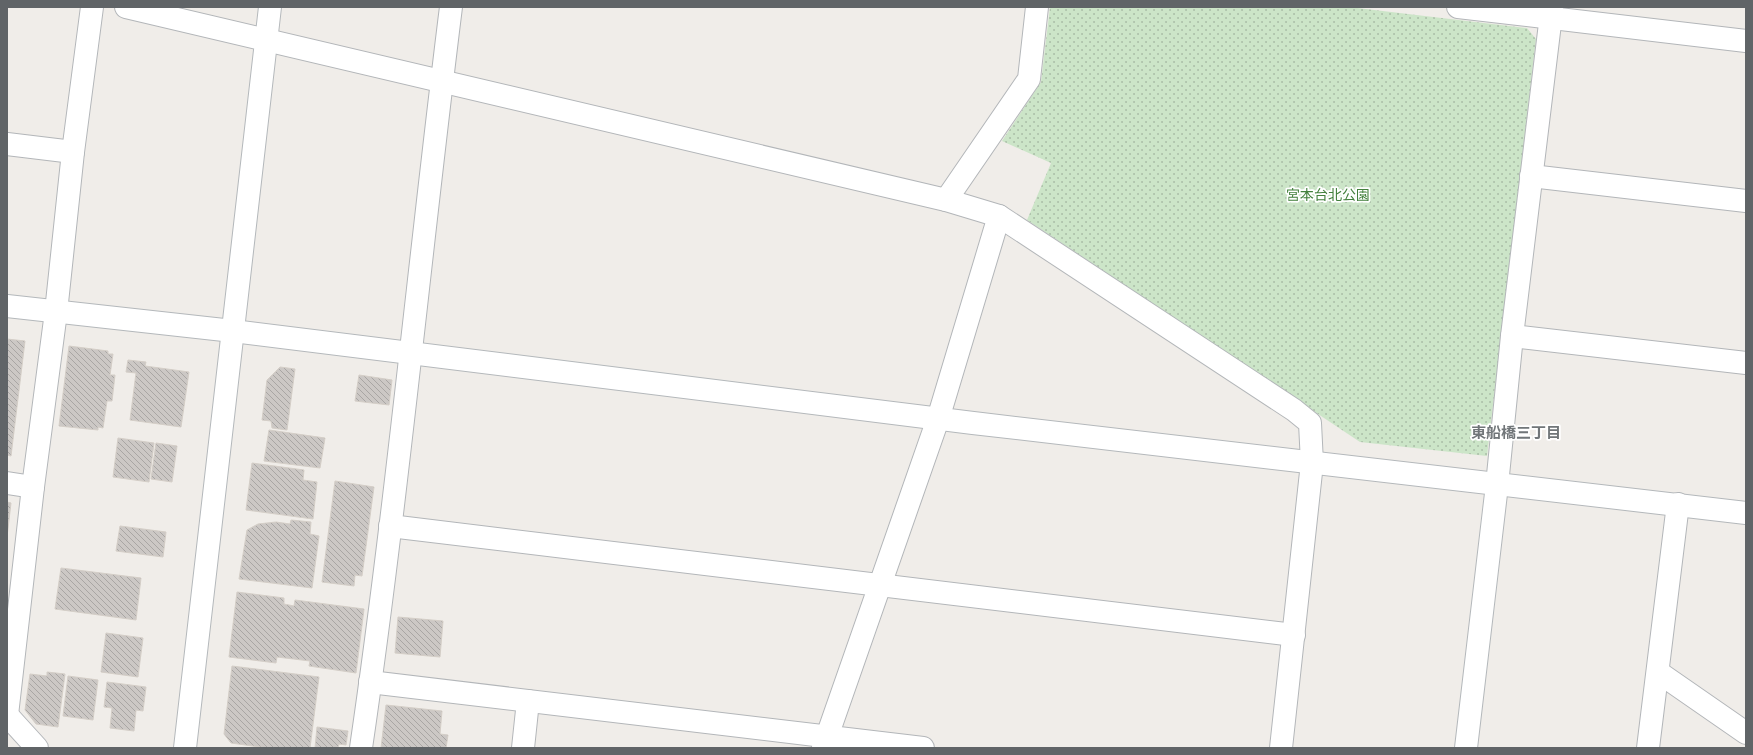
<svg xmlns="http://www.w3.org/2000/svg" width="1753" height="755" font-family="Helvetica,'Noto Sans JP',sans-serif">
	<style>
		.park { fill: url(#park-dots) }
		.building { fill: url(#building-back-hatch); stroke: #d4cec7 }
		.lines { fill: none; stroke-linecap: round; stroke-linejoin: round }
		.street-casing { stroke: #b3b6b9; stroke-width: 24 }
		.secondary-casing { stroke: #b4b8bb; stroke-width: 24 }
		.street { stroke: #fff; stroke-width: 22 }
		.secondary { stroke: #fff; stroke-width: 22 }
		.labels { text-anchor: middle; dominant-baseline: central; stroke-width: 3.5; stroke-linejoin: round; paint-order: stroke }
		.park-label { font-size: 14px; fill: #43803d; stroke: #fff }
		.neighbourhood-label { font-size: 15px; font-weight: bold; fill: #717679; stroke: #fff }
	</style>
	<defs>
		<pattern id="park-dots" width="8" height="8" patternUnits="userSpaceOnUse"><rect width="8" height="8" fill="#cce5c8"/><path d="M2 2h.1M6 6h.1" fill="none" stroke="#a9bda6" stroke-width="1.8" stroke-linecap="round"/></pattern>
		<pattern id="building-back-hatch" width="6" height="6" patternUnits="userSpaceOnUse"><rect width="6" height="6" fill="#ccc8c5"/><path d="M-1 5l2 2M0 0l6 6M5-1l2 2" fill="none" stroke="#a9a6a4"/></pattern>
	</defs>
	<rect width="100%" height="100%" fill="#f0ede9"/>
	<path class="park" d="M1050,7H1349L1527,28L1536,39L1487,456L1360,442L1027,220L1051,163L1002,141L1041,82Z"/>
	<g class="building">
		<path d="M7,339L25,341L11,456L7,455Z"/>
		<path d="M69,346L108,351V354H113L110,375H115L112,401H107L103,428L98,427V430L59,426Z"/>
		<path d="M128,360L146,362L145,366L189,372L181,427L130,420L136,373L126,372Z"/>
		<path d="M280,367L295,369L287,430L272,428L271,421L262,420L267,380Z"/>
		<path d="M359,375L392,380L389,405L355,401Z"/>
		<path d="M269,430L325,438L320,468L264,461Z"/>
		<path d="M118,438L154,443L149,482L113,477Z"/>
		<path d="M156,443L177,446L172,482L151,479Z"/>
		<path d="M252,463L304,470L303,480L317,482L313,519L246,510Z"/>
		<path d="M335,481L374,487L362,576L355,575L354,586L322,582Z"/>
		<path d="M7,502L11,503L7,537Z"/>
		<path d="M291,520L311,522L310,534L319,536L312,588L239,579L247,530L258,524L276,522L290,524Z"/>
		<path d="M120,526L166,532L163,557L116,551Z"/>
		<path d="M61,568L141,578L136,620L55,609Z"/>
		<path d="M237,592L284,598V604L294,606L295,600L364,609L356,673L309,666L310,661L277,657L276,663L229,657Z"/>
		<path d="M398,617L443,621L440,657L395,653Z"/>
		<path d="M106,633L143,638L138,677L101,672Z"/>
		<path d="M232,666L319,677L310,748H267L231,743L224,734Z"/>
		<path d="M47,672L65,674L58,727L36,724L25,710L30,674L47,676Z"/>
		<path d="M68,676L98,680L93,720L63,716Z"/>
		<path d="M107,682L146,687L143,711L136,710L134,731L110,728L112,708L104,707Z"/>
		<path d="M386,705L442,711L440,734L448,735L446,748H381Z"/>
		<path d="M317,727L348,731L346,745L339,744L338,748H315Z"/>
	</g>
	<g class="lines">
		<defs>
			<g id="street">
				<path d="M126,7L946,200L999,216L1294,410L1310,423L1312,463L1281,748"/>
				<path d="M1458,7L1746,41"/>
				<path d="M7,144L73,152"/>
				<path d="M1531,176L1746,201"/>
				<path d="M946,200L1029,79L1037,7"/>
				<path d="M1512,336L1746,363"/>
				<path d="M7,483L33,487"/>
				<path d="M1497,485L1512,336L1552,7"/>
				<path d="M390,526L1294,635"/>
				<path d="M1658,672L1746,733"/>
				<path d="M370,682L923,748"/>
				<path d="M7,715L33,487L56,312L73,152L92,7"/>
				<path d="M7,715L37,748"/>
				<path d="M361,748C397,502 420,254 451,7"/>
				<path d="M523,748L528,701"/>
				<path d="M823,748L938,419L999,216"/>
				<path d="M1648,748L1678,504"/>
			</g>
			<g id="secondary">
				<path d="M7,306L233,331L973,423L1746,513"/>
				<path d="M185,748L270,7"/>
				<path d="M1466,748L1497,485"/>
			</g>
		</defs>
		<use href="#street" class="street-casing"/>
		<use href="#secondary" class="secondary-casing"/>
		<use href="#street" class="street"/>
		<use href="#secondary" class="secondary"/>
	</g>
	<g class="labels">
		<g class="park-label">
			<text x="1328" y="195">宮本台北公園</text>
		</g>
		<g class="neighbourhood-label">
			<text x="1516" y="432">東船橋三丁目</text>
		</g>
	</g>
	<rect width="1753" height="755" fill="none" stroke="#606467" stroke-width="16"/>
</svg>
